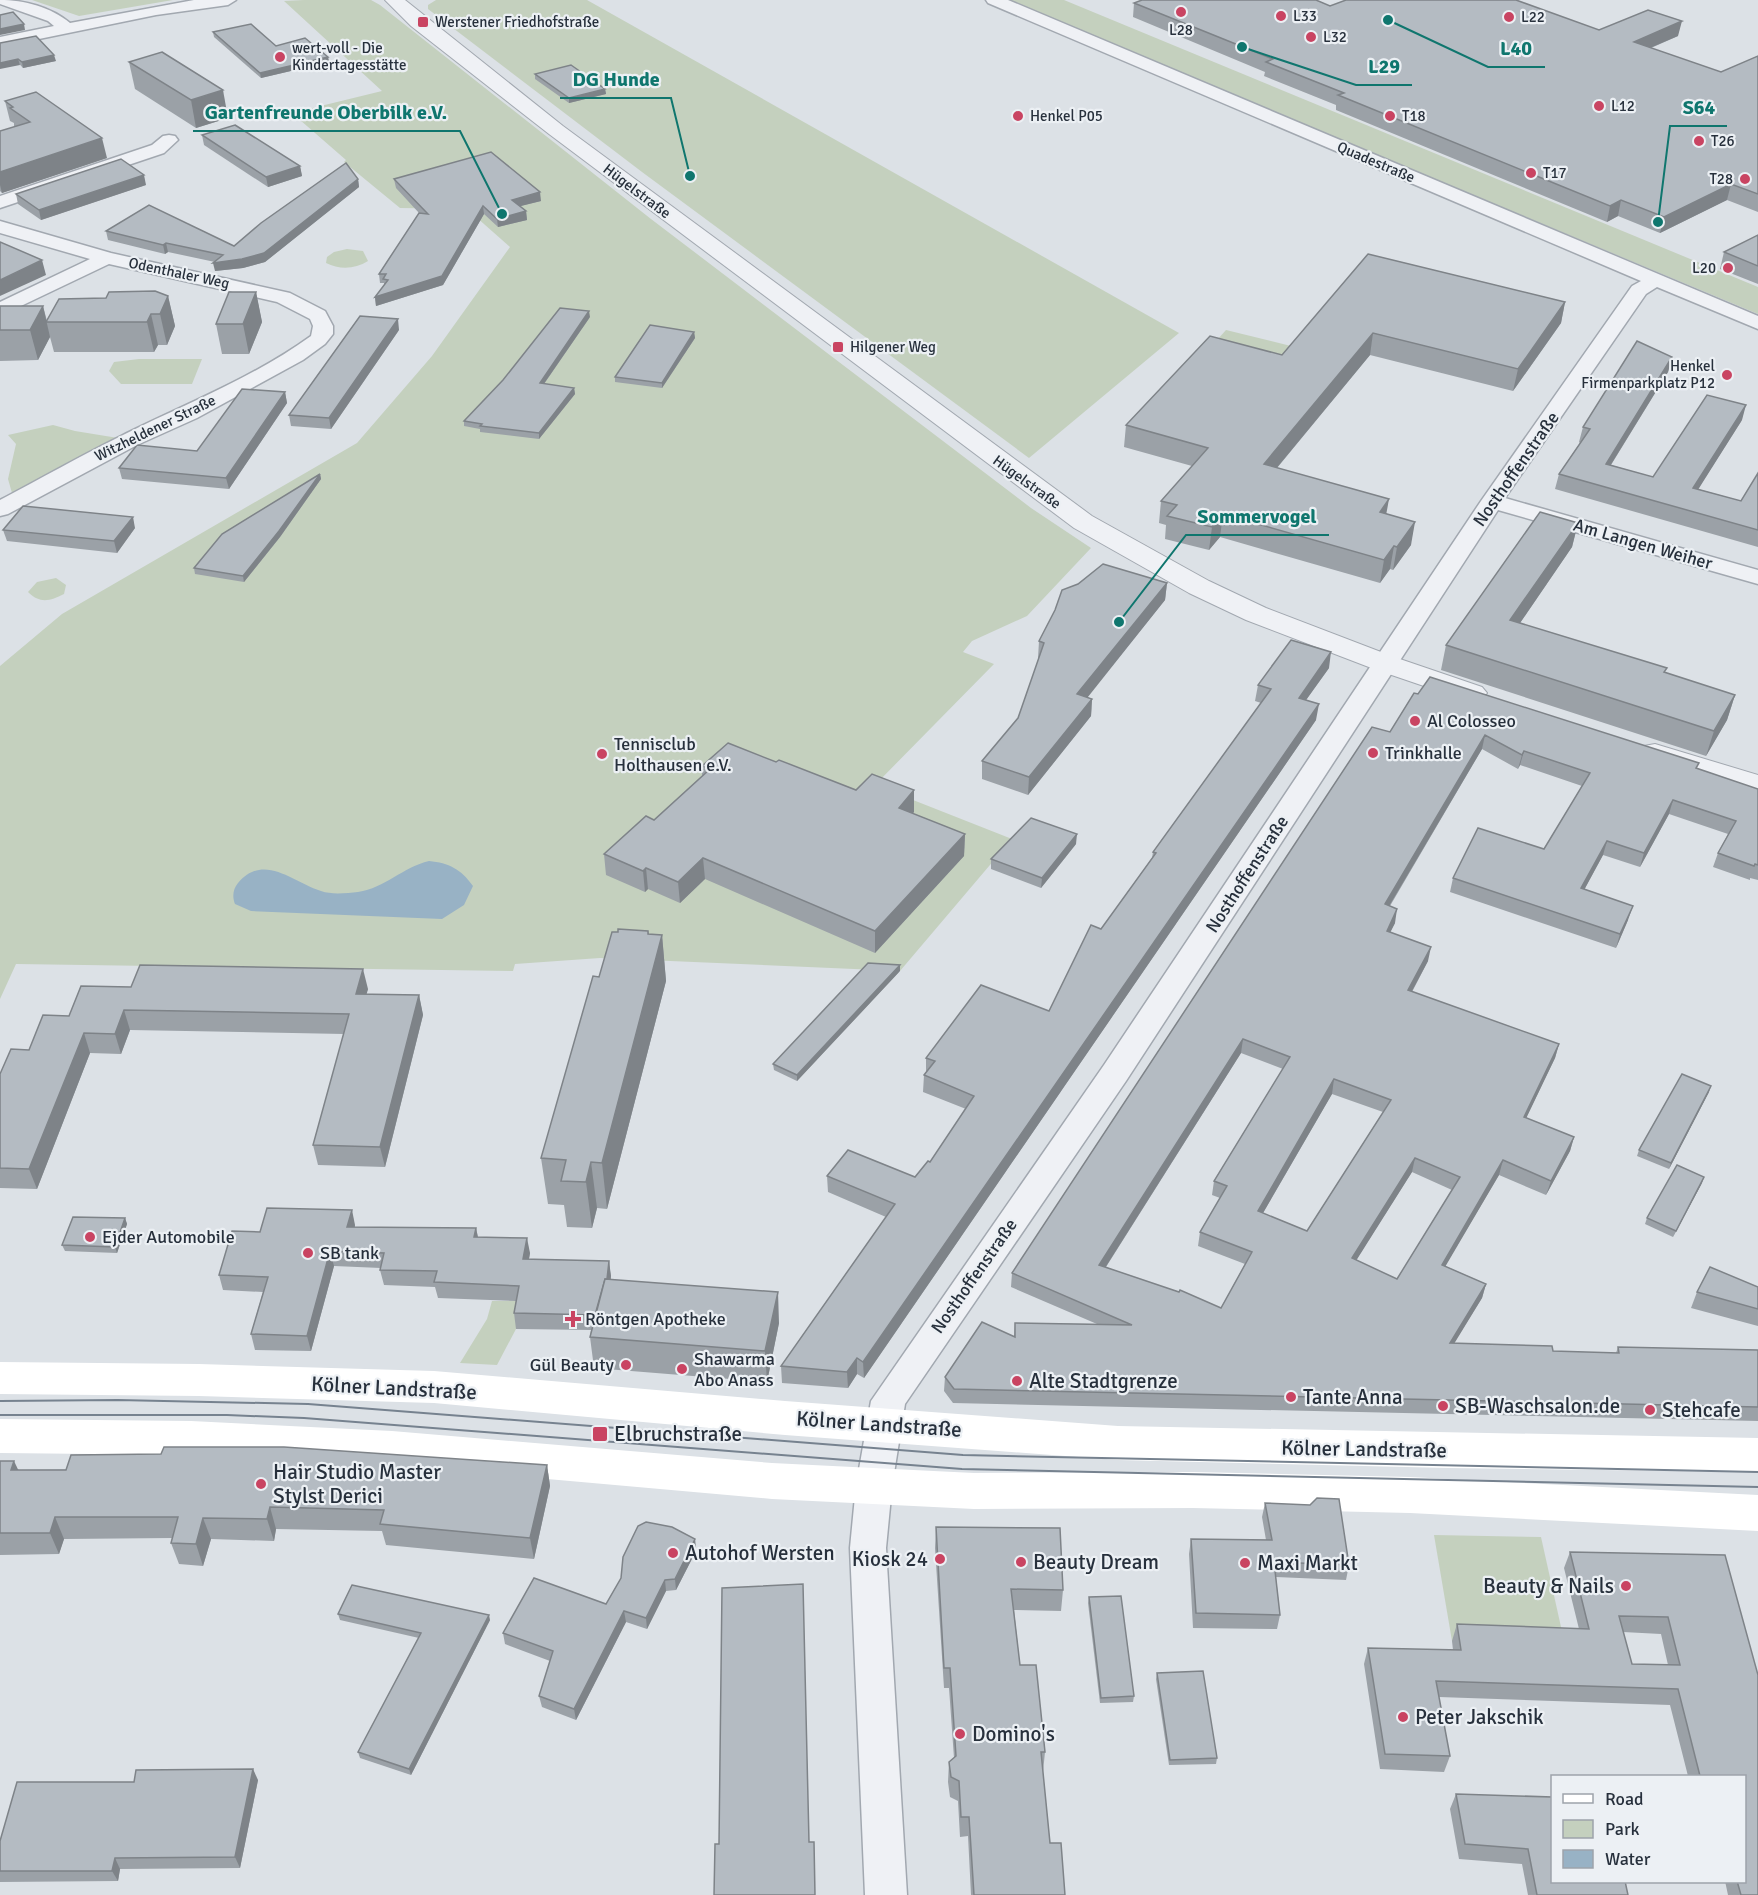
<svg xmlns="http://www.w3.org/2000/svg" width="1758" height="1895" font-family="Signika,sans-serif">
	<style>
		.green { fill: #c4d0be }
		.water { fill: #98b2c5 }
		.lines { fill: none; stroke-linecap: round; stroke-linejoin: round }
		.minor-casing { stroke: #a2a8b0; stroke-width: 3 }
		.tertiary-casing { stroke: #a2a8b0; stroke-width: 2 }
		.minor { fill: #eff1f5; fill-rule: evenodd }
		.tertiary { fill: #eff1f5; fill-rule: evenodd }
		.secondary { fill: #fff; fill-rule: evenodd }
		.tram { stroke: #76828f; stroke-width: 2 }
		.wall { fill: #9ba1a7; fill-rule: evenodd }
		.shaded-wall { fill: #7e8388 }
		.building { fill: #b4bbc2; stroke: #7e8388; stroke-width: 1.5; fill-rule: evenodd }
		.poi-dot { fill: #c94462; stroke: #ecf0f4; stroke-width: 2 }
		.labels { text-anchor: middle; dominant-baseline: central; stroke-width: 4.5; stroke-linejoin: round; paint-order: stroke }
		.far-poi-label { font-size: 15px; fill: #27303c; stroke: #ecf0f4; text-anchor: start }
		.far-street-label { font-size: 15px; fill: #27303c; stroke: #ecf0f4 }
		.street-label { font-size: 18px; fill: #27303c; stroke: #ecf0f4 }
		.poi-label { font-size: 18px; fill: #27303c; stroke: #ecf0f4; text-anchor: start }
		.near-poi-label { font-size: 21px; fill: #27303c; stroke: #ecf0f4; text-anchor: start }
		.near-street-label { font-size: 21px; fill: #27303c; stroke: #ecf0f4 }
		.leader { fill: none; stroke: #0f766e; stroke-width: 2 }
		.callout-dot { fill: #0f766e; stroke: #ecf0f4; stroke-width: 2 }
		.callout-label { font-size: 20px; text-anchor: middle; font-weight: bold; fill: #0f766e; stroke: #ecf0f4; stroke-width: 4.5; stroke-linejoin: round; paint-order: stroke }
	</style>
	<rect width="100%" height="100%" fill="#dce1e6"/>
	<g class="green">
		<path d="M32,0H173L79,16Z"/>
		<path d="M304,0H371L380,5L651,219L1031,508L1091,548L1027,616L972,641L963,652L994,664L875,785L1012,839L900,971L600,958L515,964L513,971L16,964L0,999V666L62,614L357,443L432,356L510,247L467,209L400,208L344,162L346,160L292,113L382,91L284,1Z"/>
		<path d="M436,0H587L1179,333L1029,458L642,172L428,9V5Z"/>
		<path d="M1006,0H1064L1758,287V314Z"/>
		<path d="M347,249L363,251L368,261C355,269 340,270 326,263L327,257L334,252Z"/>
		<path d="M1226,330L1307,350L1291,369L1209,349Z"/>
		<path d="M139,359H202L192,384H121L109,371L114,362Z"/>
		<path d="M53,425L75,431L118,438L12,493L8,479L16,444L8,435Z"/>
		<path d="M56,578L66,585L64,594C50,601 40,604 28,592L37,582Z"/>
		<path d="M492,1301H521L516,1329L497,1365L460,1363L487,1319Z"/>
		<path d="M1434,1535L1541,1537L1565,1645L1452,1641Z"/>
	</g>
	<path class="water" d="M429,861C449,863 461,869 473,886L464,905L442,919L251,911L235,904C232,897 233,889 238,883C264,852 294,883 321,891C332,895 347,893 358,892C385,888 403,867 429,861Z"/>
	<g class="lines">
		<defs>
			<g id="minor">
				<path d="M0,0C24,0 51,7 70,23L194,0H236L228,5L156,15L0,47V37L54,26L48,21L0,4Z"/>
				<path d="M986,0H1008L1758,316V329L1657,287L1646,294L1505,498L1758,570V584L1498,510L1126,1081L905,1404L892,1486L886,1548L907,1895H865L850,1548L856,1486L871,1401L1104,1065L1481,501L1632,286L1641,281L988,3Z"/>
				<path d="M169,135L175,136L178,140L164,153L0,208V196L152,145L163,136Z"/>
				<path d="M0,221L111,253L290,293L325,311L333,326V334L325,344L303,360L197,418L137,445L8,514L0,516V500C40,479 80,456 121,436C185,404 253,378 311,336L313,326L310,319L277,302L109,264L0,316V302L90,259L0,233Z"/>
			</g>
			<g id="tertiary">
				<path d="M385,0H405L563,126L1092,516L1209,581L1266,608L1394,657L1482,687L1487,693L1482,699L1472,702L1462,699L1374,669L1246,620L1189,593L1074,528L549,134L411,26Z"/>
				<path d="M1655,744L1758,775V795L1644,760L1640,753L1644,746Z"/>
			</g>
		</defs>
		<use href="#minor" class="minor-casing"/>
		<use href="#tertiary" class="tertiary-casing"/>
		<use href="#minor" class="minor"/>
		<use href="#tertiary" class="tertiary"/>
		<g class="secondary">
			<path d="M0,1362L199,1364L434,1371L785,1401L1118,1426L1758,1438V1472L1448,1468L1118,1460L785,1435L434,1403L199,1396L0,1394Z"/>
			<path d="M0,1419L191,1421L392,1431L772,1463L974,1473L1193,1472L1410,1477L1758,1495V1531L1410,1513L1193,1508L974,1509L772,1499L392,1465L191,1455L0,1453Z"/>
		</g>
		<g class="tram">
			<path d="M0,1401L118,1400L308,1404L963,1455L1758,1472"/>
			<path d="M0,1415H227L304,1418L962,1469L1758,1487"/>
		</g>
	</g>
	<g class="wall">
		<path d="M1134,3L1330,6L1599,30L1678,36L1651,48L1721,72L1758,56V212L1727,200L1660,233L1618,216L1607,222L1336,110V105L1264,76L1265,72L1133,17Z"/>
		<path d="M213,32L328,57L329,62L261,78L214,37Z"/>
		<path d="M0,43L56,61L23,68Z"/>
		<path d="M129,62L228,118L196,128L135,89Z"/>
		<path d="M535,74L605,89L606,94L569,103L535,79Z"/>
		<path d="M5,101L107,158L2,193L0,191V131L14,127V123L10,121Z"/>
		<path d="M202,135L300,166L302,176L268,187L204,145Z"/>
		<path d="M358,179L359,187L265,262L243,268L215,271V262L168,252L165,254L108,240L106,231L234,246Z"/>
		<path d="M394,179L541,201L520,206L526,211L527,220L498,227L484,214L443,285L376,306L375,297L384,285V283H380L379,274L419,213L396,188Z"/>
		<path d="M146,185L41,220L18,204L16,194Z"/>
		<path d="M1758,235V284L1720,269L1724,252Z"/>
		<path d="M1368,254L1565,302L1561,323L1513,391L1370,355L1277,468L1387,514L1411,545L1393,570L1390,569L1380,583L1220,537L1209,550L1165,539L1166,525L1159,523L1161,501L1192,466L1124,447L1126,425L1282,355Z"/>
		<path d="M256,292L262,322L249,354H222L216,324Z"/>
		<path d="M168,296L175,326L167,345H158L154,352H54L50,337L38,360L0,361V306H43L47,321L106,298Z"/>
		<path d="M590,317L544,384L574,388L575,394L539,439L480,432V429L464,426V421Z"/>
		<path d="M399,330L331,429L291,426L289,415Z"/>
		<path d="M694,332L695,338L662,388L615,382V377Z"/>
		<path d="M1672,357L1668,372L1611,465L1653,477L1742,420L1698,489L1741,501L1758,473V547L1555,489L1559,474L1580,443L1579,442L1583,427Z"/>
		<path d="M285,392L287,403L229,489L122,479L119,468L197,451Z"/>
		<path d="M320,474L321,479L280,537L244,582L195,574L194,568Z"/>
		<path d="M1578,523L1572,547L1520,623L1666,673L1735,695L1727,720L1706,756L1441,670L1446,645Z"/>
		<path d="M135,528L117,553L7,541L3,530Z"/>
		<path d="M1167,583L1165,600L1087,697L1092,699L1091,716L1028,795L982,779V761L1018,718L1039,658H1038L1039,641Z"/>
		<path d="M1329,668L1306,700L1316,720L864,1378L857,1374L848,1388L782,1383L781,1366L886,1217L828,1192L827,1176L915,1177L930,1162L966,1109L923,1092L924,1075L926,1072V1058L1049,1011L1101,929L1152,858L1153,852L1261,703L1255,701L1258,685Z"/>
		<path d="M1414,693L1697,769L1758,789V880L1750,878V880L1713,867L1718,853L1728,834L1669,814L1640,867L1603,855L1584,890L1628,920L1616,948L1450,892L1453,878L1544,849L1582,786L1520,765L1518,769L1482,749L1390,906L1395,923L1390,932L1428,961L1412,992L1559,1044L1555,1058L1526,1118L1574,1137L1570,1151L1546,1195L1499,1175L1445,1266L1486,1284L1482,1298L1454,1343L1553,1351L1616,1353L1618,1347L1758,1350V1421L953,1403L944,1391L945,1377L1014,1336L1015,1323L1097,1324L1011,1287L1012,1273L1390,732ZM1241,1053L1283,1069L1214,1181L1212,1195L1220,1198L1200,1232L1198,1246L1245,1264L1221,1308L1106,1267ZM1332,1094L1383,1112L1307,1231L1263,1213ZM1412,1172L1452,1190L1397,1279L1356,1260Z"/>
		<path d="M776,762L914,812L912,813L965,834L964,856L875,953L705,879L680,903L648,889L645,892L606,875L604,854L654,820L702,776V766Z"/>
		<path d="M1076,844L1041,888L991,869V859Z"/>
		<path d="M648,931L649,934L662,935L666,981L607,1209L597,1208L592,1228L567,1227L564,1205L548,1204L541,1158L599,977L618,932Z"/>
		<path d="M900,971L797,1081L774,1070L773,1064Z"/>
		<path d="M131,987L368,989L366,994L419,995L423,1015L385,1167L318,1165L313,1145L344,1034L130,1030L121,1054L90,1053L37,1189L0,1188V1074L69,1016Z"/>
		<path d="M1709,1092L1669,1169L1637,1156L1639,1150Z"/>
		<path d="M1702,1183L1673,1237L1645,1224L1647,1218Z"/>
		<path d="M125,1218L127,1224L117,1253L65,1251L62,1245Z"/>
		<path d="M355,1225V1227L476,1228L478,1237L530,1253L529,1259L609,1261L611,1279L779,1323L767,1382L594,1368L590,1337L591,1330L516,1329L514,1313L516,1301L438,1298L435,1287L384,1285L380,1270L381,1268L334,1266L311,1351L255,1350L251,1334L263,1292L223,1290L219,1275L260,1232Z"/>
		<path d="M1758,1287V1326L1691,1308L1697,1292Z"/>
		<path d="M0,1461L19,1470L547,1465L550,1486L534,1559L386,1545L382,1531L276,1529L274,1541L211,1539L203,1566L179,1564L171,1543L172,1538L64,1539L59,1554L0,1555Z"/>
		<path d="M1265,1503L1349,1565L1346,1580L1276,1577L1280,1615L1277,1629L1193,1628L1189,1554L1191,1539L1266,1540L1262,1517Z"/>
		<path d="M936,1527L1063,1590L1061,1611L1014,1610L1020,1665L1045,1752L1043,1772L1050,1843L1065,1895H971L968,1836L960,1837L958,1801L950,1797L948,1782L949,1762L954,1758L949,1688H944L935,1548Z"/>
		<path d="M695,1539L696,1551L676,1590L666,1591L647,1629L626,1622L576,1720L542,1707L539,1696L550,1661L505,1644L503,1633L606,1604Z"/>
		<path d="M1570,1552L1725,1555L1758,1895H1728L1725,1881H1744V1776H1688L1670,1705L1439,1697L1450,1756L1444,1772L1380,1769L1364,1664L1368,1648L1453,1650L1452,1641L1457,1624L1579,1629L1564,1568ZM1623,1632L1661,1634L1668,1665L1632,1664Z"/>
		<path d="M1089,1597L1134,1696L1133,1702L1100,1703L1088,1603Z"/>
		<path d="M338,1614L490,1620L411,1775L360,1758L358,1752L419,1638L340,1620Z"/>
		<path d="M1157,1673L1217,1758L1216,1764L1169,1765L1156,1679Z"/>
		<path d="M258,1780L240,1868L120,1869L118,1881L0,1882V1841Z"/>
		<path d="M1456,1794L1628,1895H1528L1522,1864L1459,1859L1450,1809Z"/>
	</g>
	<g class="shaded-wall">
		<path d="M1682,21L1678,36L1631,56L1634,42Z"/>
		<path d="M24,24L25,30L0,35V29Z"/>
		<path d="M54,55L56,61L23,68L22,62Z"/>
		<path d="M328,57L329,62L261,78L260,73Z"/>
		<path d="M18,59L20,65L0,69V63Z"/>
		<path d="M605,89L606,94L569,103V98Z"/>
		<path d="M223,90L228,118L196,128L191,100Z"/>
		<path d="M102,138L107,158L2,193L0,185V172Z"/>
		<path d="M300,166L302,176L268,187L266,177Z"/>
		<path d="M144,175L146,185L41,220L39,210Z"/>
		<path d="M358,179L359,187L265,262L243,268L215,271L213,263Z"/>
		<path d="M1731,184L1727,200L1660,233L1664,217Z"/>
		<path d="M540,192L541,201L513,208L512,200Z"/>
		<path d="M1621,200L1618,216L1607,222L1610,206Z"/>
		<path d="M483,206L484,214L443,285L376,306L375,297Z"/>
		<path d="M526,211L527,220L498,227L497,219Z"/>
		<path d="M166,243L168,252L165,254L163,245Z"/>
		<path d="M42,260L46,275L0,296V280Z"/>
		<path d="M256,292L262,322L249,354L243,324Z"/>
		<path d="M168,296L175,326L167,345L160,314Z"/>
		<path d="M1565,302L1561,323L1513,391L1518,369Z"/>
		<path d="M43,306L50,337L38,360L30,330Z"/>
		<path d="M589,311L590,317L541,388L540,383Z"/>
		<path d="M151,314L158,345L154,352L147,322Z"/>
		<path d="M398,319L399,330L331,429L329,418Z"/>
		<path d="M694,332L695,338L662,388V383Z"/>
		<path d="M1373,333L1370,355L1261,487L1264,464Z"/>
		<path d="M1672,357L1668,372L1602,479L1606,464Z"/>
		<path d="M574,388L575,394L539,439V433Z"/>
		<path d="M285,392L287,403L229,489L226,478Z"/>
		<path d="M1746,405L1742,420L1689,504L1693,488Z"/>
		<path d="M320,474L321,479L280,537L244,582L243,576Z"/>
		<path d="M1389,499L1385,521L1380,512Z"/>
		<path d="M1223,514L1220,537L1209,550L1212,527Z"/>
		<path d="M133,517L135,528L117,553L114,541Z"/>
		<path d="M1415,522L1411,545L1393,570L1397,547Z"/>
		<path d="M1578,523L1572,547L1505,645L1510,620Z"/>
		<path d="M1394,546L1390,569L1380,583L1384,560Z"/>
		<path d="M1167,583L1165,600L1076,712L1077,694Z"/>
		<path d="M1331,652L1329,668L1296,714L1299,698Z"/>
		<path d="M1735,695L1727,720L1706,756L1714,731Z"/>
		<path d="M1092,699L1091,716L1028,795L1029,777Z"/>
		<path d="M1319,704L1316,720L864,1378L863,1362Z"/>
		<path d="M1485,735L1482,749L1382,918L1385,904Z"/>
		<path d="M1524,751L1520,765L1518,769L1522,755Z"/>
		<path d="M914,790V812L899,829V808Z"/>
		<path d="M1673,800L1669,814L1640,867L1644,853Z"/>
		<path d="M965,834L964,856L875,953V931Z"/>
		<path d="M1077,834L1076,844L1041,888L1042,878Z"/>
		<path d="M1607,841L1603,855L1577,903L1581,888Z"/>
		<path d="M703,858L705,879L680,903L678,882Z"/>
		<path d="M646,868L648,889L645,892L643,871Z"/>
		<path d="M1633,906L1628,920L1616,948L1620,934Z"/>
		<path d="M1397,909L1395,923L1384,945L1387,931Z"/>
		<path d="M648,931L652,973L662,935L666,981L607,1209L602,1163Z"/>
		<path d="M1431,947L1428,961L1405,1004L1408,990Z"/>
		<path d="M900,965V971L797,1081V1075Z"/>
		<path d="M363,969L368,989L361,1014L356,994Z"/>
		<path d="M419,995L423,1015L385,1167L380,1147Z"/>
		<path d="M124,1010L130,1030L121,1054L115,1034Z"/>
		<path d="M84,1033L90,1053L37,1189L29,1169Z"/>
		<path d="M1243,1039L1241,1053L1098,1279L1099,1265Z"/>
		<path d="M1559,1044L1555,1058L1520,1131L1524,1117Z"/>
		<path d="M1334,1079L1332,1094L1256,1225L1258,1211Z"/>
		<path d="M1711,1086L1709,1092L1669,1169L1671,1163Z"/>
		<path d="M1574,1137L1570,1151L1546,1195L1551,1181Z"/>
		<path d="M1415,1158L1412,1172L1349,1272L1352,1258Z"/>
		<path d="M1503,1160L1499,1175L1438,1279L1442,1265Z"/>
		<path d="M591,1162L597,1208L592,1228L586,1182Z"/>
		<path d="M1704,1177L1702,1183L1673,1237L1676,1231Z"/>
		<path d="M352,1210L355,1225L351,1243L347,1227Z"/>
		<path d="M125,1218L127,1224L117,1253L115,1247Z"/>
		<path d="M476,1228L479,1243L474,1237Z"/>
		<path d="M527,1238L530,1253L526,1274L523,1259Z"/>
		<path d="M330,1251L334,1266L311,1351L307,1336Z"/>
		<path d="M609,1261L611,1276L603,1331L601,1315Z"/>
		<path d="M1486,1284L1482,1298L1446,1357L1450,1343Z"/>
		<path d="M778,1292L779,1323L767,1382L765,1351Z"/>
		<path d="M857,1358V1374L848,1388L847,1372Z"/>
		<path d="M14,1461L24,1482L11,1470Z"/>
		<path d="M547,1465L550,1486L534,1559L530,1538Z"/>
		<path d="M270,1507L276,1529L274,1541L267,1519Z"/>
		<path d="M55,1517L64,1539L59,1554L50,1533Z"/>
		<path d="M203,1518L211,1539L203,1566L196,1544Z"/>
		<path d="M695,1539L696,1551L676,1590L675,1579Z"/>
		<path d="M665,1580L666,1591L647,1629L646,1618Z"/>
		<path d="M624,1611L626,1622L576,1720L574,1709Z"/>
		<path d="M489,1615L490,1620L411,1775L409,1769Z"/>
		<path d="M253,1769L258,1780L240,1868L235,1857Z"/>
		<path d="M115,1858L120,1869L118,1881L112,1871Z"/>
	</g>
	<g class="building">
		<path d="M1142,0H1316L1330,6L1346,0H1516L1599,30L1648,10L1682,21L1634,42L1721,72L1758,56V194L1731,184L1664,217L1621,200L1610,206L1338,95L1344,93L1266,62L1273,59L1134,3Z"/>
		<path d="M13,12L24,24L0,29V15Z"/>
		<path d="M251,24L276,46L305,38L328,57L260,73L213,32Z"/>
		<path d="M36,36L54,55L22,62L18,59L0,63V43Z"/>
		<path d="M162,52L223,90L191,100L129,62Z"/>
		<path d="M571,65L605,89L569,98L535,74Z"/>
		<path d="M36,92L102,138L0,172V131L30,122L10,108L13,107L5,101Z"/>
		<path d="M235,125L300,166L266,177L202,135Z"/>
		<path d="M491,152L540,192L512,200L526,211L497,219L483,206L442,276L375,297L388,280L383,279L386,274H379L419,213L428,214L394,179Z"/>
		<path d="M121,159L144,175L39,210L16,194Z"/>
		<path d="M346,163L358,179L264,253L242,259L213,263L223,255L166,243L163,245L106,231L149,205L234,246L261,223Z"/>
		<path d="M1758,235V266L1724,252Z"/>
		<path d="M0,242L42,260L0,280Z"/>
		<path d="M1368,254L1565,302L1518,369L1373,333L1264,464L1389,499L1380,512L1415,522L1397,547L1394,546L1384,560L1223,514L1212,527L1167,516L1177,505L1161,501L1208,448L1126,425L1210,336L1282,355Z"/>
		<path d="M155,291L168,296L160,314H151L147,322H46L59,299L106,298L109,292Z"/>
		<path d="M229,292H256L243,324H216Z"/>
		<path d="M0,306H43L30,330H0Z"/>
		<path d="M560,308L589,311L540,383L574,388L539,433L480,426L482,424L464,421L503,380Z"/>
		<path d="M360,316L398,319L329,418L289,415Z"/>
		<path d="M650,325L694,332L662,383L615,377Z"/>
		<path d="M1637,341L1672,357L1606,464L1653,477L1707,395L1746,405L1693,488L1741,501L1758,473V530L1559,474L1590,429L1583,427Z"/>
		<path d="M242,389L285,392L226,478L119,468L137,445L197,451Z"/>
		<path d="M320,474L279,531L243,576L194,568L222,534Z"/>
		<path d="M23,506L133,517L114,541L3,530Z"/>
		<path d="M1540,512L1578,523L1510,620L1667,668L1664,672L1735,695L1714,731L1446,645Z"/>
		<path d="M1103,564L1167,583L1077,694L1092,699L1029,777L982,761L1018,718L1044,643L1039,641L1055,610L1062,590L1078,584Z"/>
		<path d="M1291,640L1331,652L1299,698L1319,704L863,1362L857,1358L847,1372L781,1366L895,1204L827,1176L848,1150L915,1177L928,1161L930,1162L974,1096L924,1075L935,1061L926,1058L981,985L1049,1011L1091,925L1101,929L1156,853L1153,852L1271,689L1258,685Z"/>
		<path d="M1430,677L1699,763L1696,768L1758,789V865L1755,864L1754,866L1718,853L1736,821L1673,800L1644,853L1607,841L1581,888L1633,906L1620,934L1453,878L1478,828L1544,849L1590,773L1524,751L1522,755L1485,735L1385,904L1397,909L1387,931L1431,947L1408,990L1559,1044L1524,1117L1574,1137L1551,1181L1503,1160L1442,1265L1486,1284L1450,1343L1552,1346L1553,1351L1619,1353L1618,1347L1758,1350V1407L954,1389L945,1377L982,1322L1015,1337V1323L1132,1325L1012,1273L1372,727L1390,732L1414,693L1418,694ZM1243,1039L1290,1057L1214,1181L1227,1186L1200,1232L1252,1252L1221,1308L1180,1290L1179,1292L1099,1265ZM1334,1079L1391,1100L1307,1231L1258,1211ZM1415,1158L1460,1177L1397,1279L1352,1258Z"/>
		<path d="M728,743L776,762L779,760L856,790L872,774L914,790L899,808L965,834L875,931L703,858L678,882L646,868L643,871L604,854L646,816L654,820L710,769L702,766Z"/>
		<path d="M1031,818L1077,834L1042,878L991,859Z"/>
		<path d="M618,929L648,931V934L662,935L602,1163L591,1162L586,1182L561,1181L566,1160L541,1158L593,976L599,977L612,932H618Z"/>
		<path d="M868,963L900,965L797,1075L773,1064Z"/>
		<path d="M140,965L363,969L356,994L419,995L380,1147L313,1145L349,1014L124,1010L115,1034L84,1033L29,1169L0,1168V1074L11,1049L29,1050L43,1015L69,1016L81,986L131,987Z"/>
		<path d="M1682,1074L1711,1086L1671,1163L1639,1150Z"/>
		<path d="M1677,1165L1704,1177L1676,1231L1647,1218Z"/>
		<path d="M267,1208L352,1210L347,1227L476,1228L474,1237L527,1238L523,1259L609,1261L607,1279H605L595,1315L514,1313L519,1286L434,1282L437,1271L380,1270L384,1253L330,1251L307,1336L251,1334L268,1277L219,1275L232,1231L260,1232Z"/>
		<path d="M73,1217L125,1218L115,1247L62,1245Z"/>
		<path d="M1710,1267L1758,1287V1309L1697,1292Z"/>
		<path d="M605,1279L778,1292L765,1351L590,1337Z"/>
		<path d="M164,1447H284L547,1465L530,1538L380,1524L384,1510L270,1507L267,1519L203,1518L196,1544L171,1543L178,1517H55L50,1533H0V1461H14L11,1470H66L71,1455L161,1454Z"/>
		<path d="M1317,1498L1339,1499L1349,1565L1274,1562L1280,1615L1196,1613L1191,1539L1272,1540L1265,1503L1310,1505Z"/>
		<path d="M646,1522L672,1527L695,1539L675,1579L665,1580L646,1618L624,1611L574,1709L539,1696L553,1651L503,1633L534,1578L606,1604L621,1578L623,1557L638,1526Z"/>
		<path d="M936,1527L1060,1528L1063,1590L1011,1589L1020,1665H1036L1045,1752H1041L1050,1843H1061L1065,1895H974L969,1817H961L959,1781L951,1777L949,1762L956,1756L950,1668H944Z"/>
		<path d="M1570,1552L1725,1555L1758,1675V1895H1741L1737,1881H1744V1776H1700L1678,1689L1436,1681L1450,1756L1385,1754L1368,1648L1461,1650L1457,1624L1589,1629ZM1619,1616L1668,1617L1680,1665L1632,1664Z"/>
		<path d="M803,1584L809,1842H814L815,1895H714L715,1844H719L722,1588Z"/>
		<path d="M352,1585L489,1615L409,1769L358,1752L421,1633L338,1614Z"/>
		<path d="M1121,1596L1134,1696L1101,1698L1089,1597Z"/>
		<path d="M1203,1671L1217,1758L1170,1760L1157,1673Z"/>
		<path d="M253,1769L235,1857L115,1858L112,1871H0V1841L17,1782H134L136,1770Z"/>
		<path d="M1456,1794L1552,1797V1881H1625L1628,1895H1537L1528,1849L1465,1844Z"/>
	</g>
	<g class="poi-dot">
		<circle cx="1181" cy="12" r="6"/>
		<circle cx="1281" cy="16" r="6"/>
		<circle cx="1509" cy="17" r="6"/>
		<rect x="417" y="16" width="12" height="12" rx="3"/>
		<circle cx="1311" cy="37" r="6"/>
		<circle cx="280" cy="57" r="6"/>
		<circle cx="1599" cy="106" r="6"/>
		<circle cx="1018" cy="116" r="6"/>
		<circle cx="1390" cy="116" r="6"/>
		<circle cx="1699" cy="141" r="6"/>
		<circle cx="1531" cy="173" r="6"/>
		<circle cx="1745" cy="179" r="6"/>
		<circle cx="1728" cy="268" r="6"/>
		<rect x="832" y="341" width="12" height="12" rx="3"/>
		<circle cx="1727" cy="375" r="6"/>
		<circle cx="1415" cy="721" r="6"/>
		<circle cx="1373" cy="753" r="6"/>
		<circle cx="602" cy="754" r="6"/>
		<circle cx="90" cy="1237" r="6"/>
		<circle cx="308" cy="1253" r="6"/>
		<path d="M570 1310h6v6h6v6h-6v6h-6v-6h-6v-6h6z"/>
		<circle cx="626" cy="1365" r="6"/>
		<circle cx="682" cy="1369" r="6"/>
		<circle cx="1017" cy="1381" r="6"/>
		<circle cx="1291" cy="1397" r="6"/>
		<circle cx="1443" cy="1406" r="6"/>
		<circle cx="1650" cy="1410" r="6"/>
		<rect x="592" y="1426" width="16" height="16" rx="3"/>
		<circle cx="261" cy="1484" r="6"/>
		<circle cx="673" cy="1553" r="6"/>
		<circle cx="940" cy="1559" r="6"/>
		<circle cx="1021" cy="1562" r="6"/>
		<circle cx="1245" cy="1563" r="6"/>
		<circle cx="1626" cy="1586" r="6"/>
		<circle cx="1403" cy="1717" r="6"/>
		<circle cx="960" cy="1734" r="6"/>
	</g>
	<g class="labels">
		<g class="far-poi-label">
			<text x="1293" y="16">L33</text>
			<text x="1521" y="17">L22</text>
			<text x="435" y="22">Werstener Friedhofstraße</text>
			<text x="1181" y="30" text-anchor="middle">L28</text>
			<text x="1323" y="37">L32</text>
			<text x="292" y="48">wert-voll - Die<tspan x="292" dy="17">Kindertagesstätte</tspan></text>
			<text x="1611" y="106">L12</text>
			<text x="1030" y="116">Henkel P05</text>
			<text x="1402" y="116">T18</text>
			<text x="1711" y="141">T26</text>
			<text x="1543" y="173">T17</text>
			<text x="1733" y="179" text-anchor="end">T28</text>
			<text x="1716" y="268" text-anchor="end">L20</text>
			<text x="850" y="347">Hilgener Weg</text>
			<text x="1715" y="366" text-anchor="end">Henkel<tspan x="1715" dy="17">Firmenparkplatz P12</tspan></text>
		</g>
		<g class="far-street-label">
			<text transform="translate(1376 162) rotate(23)">Quadestraße</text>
			<text transform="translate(637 191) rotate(37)">Hügelstraße</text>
			<text transform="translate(179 273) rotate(12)">Odenthaler Weg</text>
			<text transform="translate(155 428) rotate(-26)">Witzheldener Straße</text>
			<text transform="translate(1027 482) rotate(36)">Hügelstraße</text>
		</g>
		<g class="street-label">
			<text transform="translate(1516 469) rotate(-55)">Nosthoffenstraße</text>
			<text transform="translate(1643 544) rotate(16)">Am Langen Weiher</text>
			<text transform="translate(1247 874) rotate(-57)">Nosthoffenstraße</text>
			<text transform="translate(974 1276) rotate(-55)">Nosthoffenstraße</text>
		</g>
		<g class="poi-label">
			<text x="1427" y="721">Al Colosseo</text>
			<text x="614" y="744">Tennisclub<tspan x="614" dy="21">Holthausen e.V.</tspan></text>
			<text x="1385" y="753">Trinkhalle</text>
			<text x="102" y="1237">Ejder Automobile</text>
			<text x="320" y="1253">SB tank</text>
			<text x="585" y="1319">Röntgen Apotheke</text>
			<text x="694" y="1359">Shawarma<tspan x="694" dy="21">Abo Anass</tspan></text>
			<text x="614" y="1365" text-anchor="end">Gül Beauty</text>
		</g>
		<g class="near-poi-label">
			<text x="1029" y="1381">Alte Stadtgrenze</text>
			<text x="1303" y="1397">Tante Anna</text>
			<text x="1455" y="1406">SB-Waschsalon.de</text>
			<text x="1662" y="1410">Stehcafe</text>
			<text x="614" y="1434">Elbruchstraße</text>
			<text x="273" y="1472">Hair Studio Master<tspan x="273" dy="24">Stylst Derici</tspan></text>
			<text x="685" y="1553">Autohof Wersten</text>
			<text x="928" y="1559" text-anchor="end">Kiosk 24</text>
			<text x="1033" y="1562">Beauty Dream</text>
			<text x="1257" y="1563">Maxi Markt</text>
			<text x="1614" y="1586" text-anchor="end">Beauty &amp; Nails</text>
			<text x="1415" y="1717">Peter Jakschik</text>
			<text x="972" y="1734">Domino's</text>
		</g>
		<g class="near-street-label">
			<text transform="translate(394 1388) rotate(3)">Kölner Landstraße</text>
			<text transform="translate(879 1424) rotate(4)">Kölner Landstraße</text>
			<text transform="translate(1364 1449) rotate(1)">Kölner Landstraße</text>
		</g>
	</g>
	<path class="leader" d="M1388 20L1488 67H1545M1242 47L1356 85H1412M690 176L671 98H560M1658 222L1670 126H1727M502 214L460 131H193M1119 622L1186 535H1329"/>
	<g class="callout-dot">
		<circle cx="1388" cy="20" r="6"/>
		<circle cx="1242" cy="47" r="6"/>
		<circle cx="690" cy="176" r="6"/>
		<circle cx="1658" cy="222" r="6"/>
		<circle cx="502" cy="214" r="6"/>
		<circle cx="1119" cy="622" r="6"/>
	</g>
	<g class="callout-label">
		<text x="1516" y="55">L40</text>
		<text x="1384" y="73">L29</text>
		<text x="616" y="86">DG Hunde</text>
		<text x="1699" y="114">S64</text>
		<text x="326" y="119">Gartenfreunde Oberbilk e.V.</text>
		<text x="1257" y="523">Sommervogel</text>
	</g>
	<rect x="1551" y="1775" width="195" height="108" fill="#ecf0f4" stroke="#9da3aa" stroke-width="1.5"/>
	<rect x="1563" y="1794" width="30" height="9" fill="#ffffff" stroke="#9da3aa" stroke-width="1.5"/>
	<text x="1605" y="1805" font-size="18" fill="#27303c">Road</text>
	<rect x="1563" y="1820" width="30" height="18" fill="#c4d0be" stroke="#9da3aa" stroke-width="1.5"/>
	<text x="1605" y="1835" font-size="18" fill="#27303c">Park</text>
	<rect x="1563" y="1850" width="30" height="18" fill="#98b2c5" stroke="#9da3aa" stroke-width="1.5"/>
	<text x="1605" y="1865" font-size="18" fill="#27303c">Water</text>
</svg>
